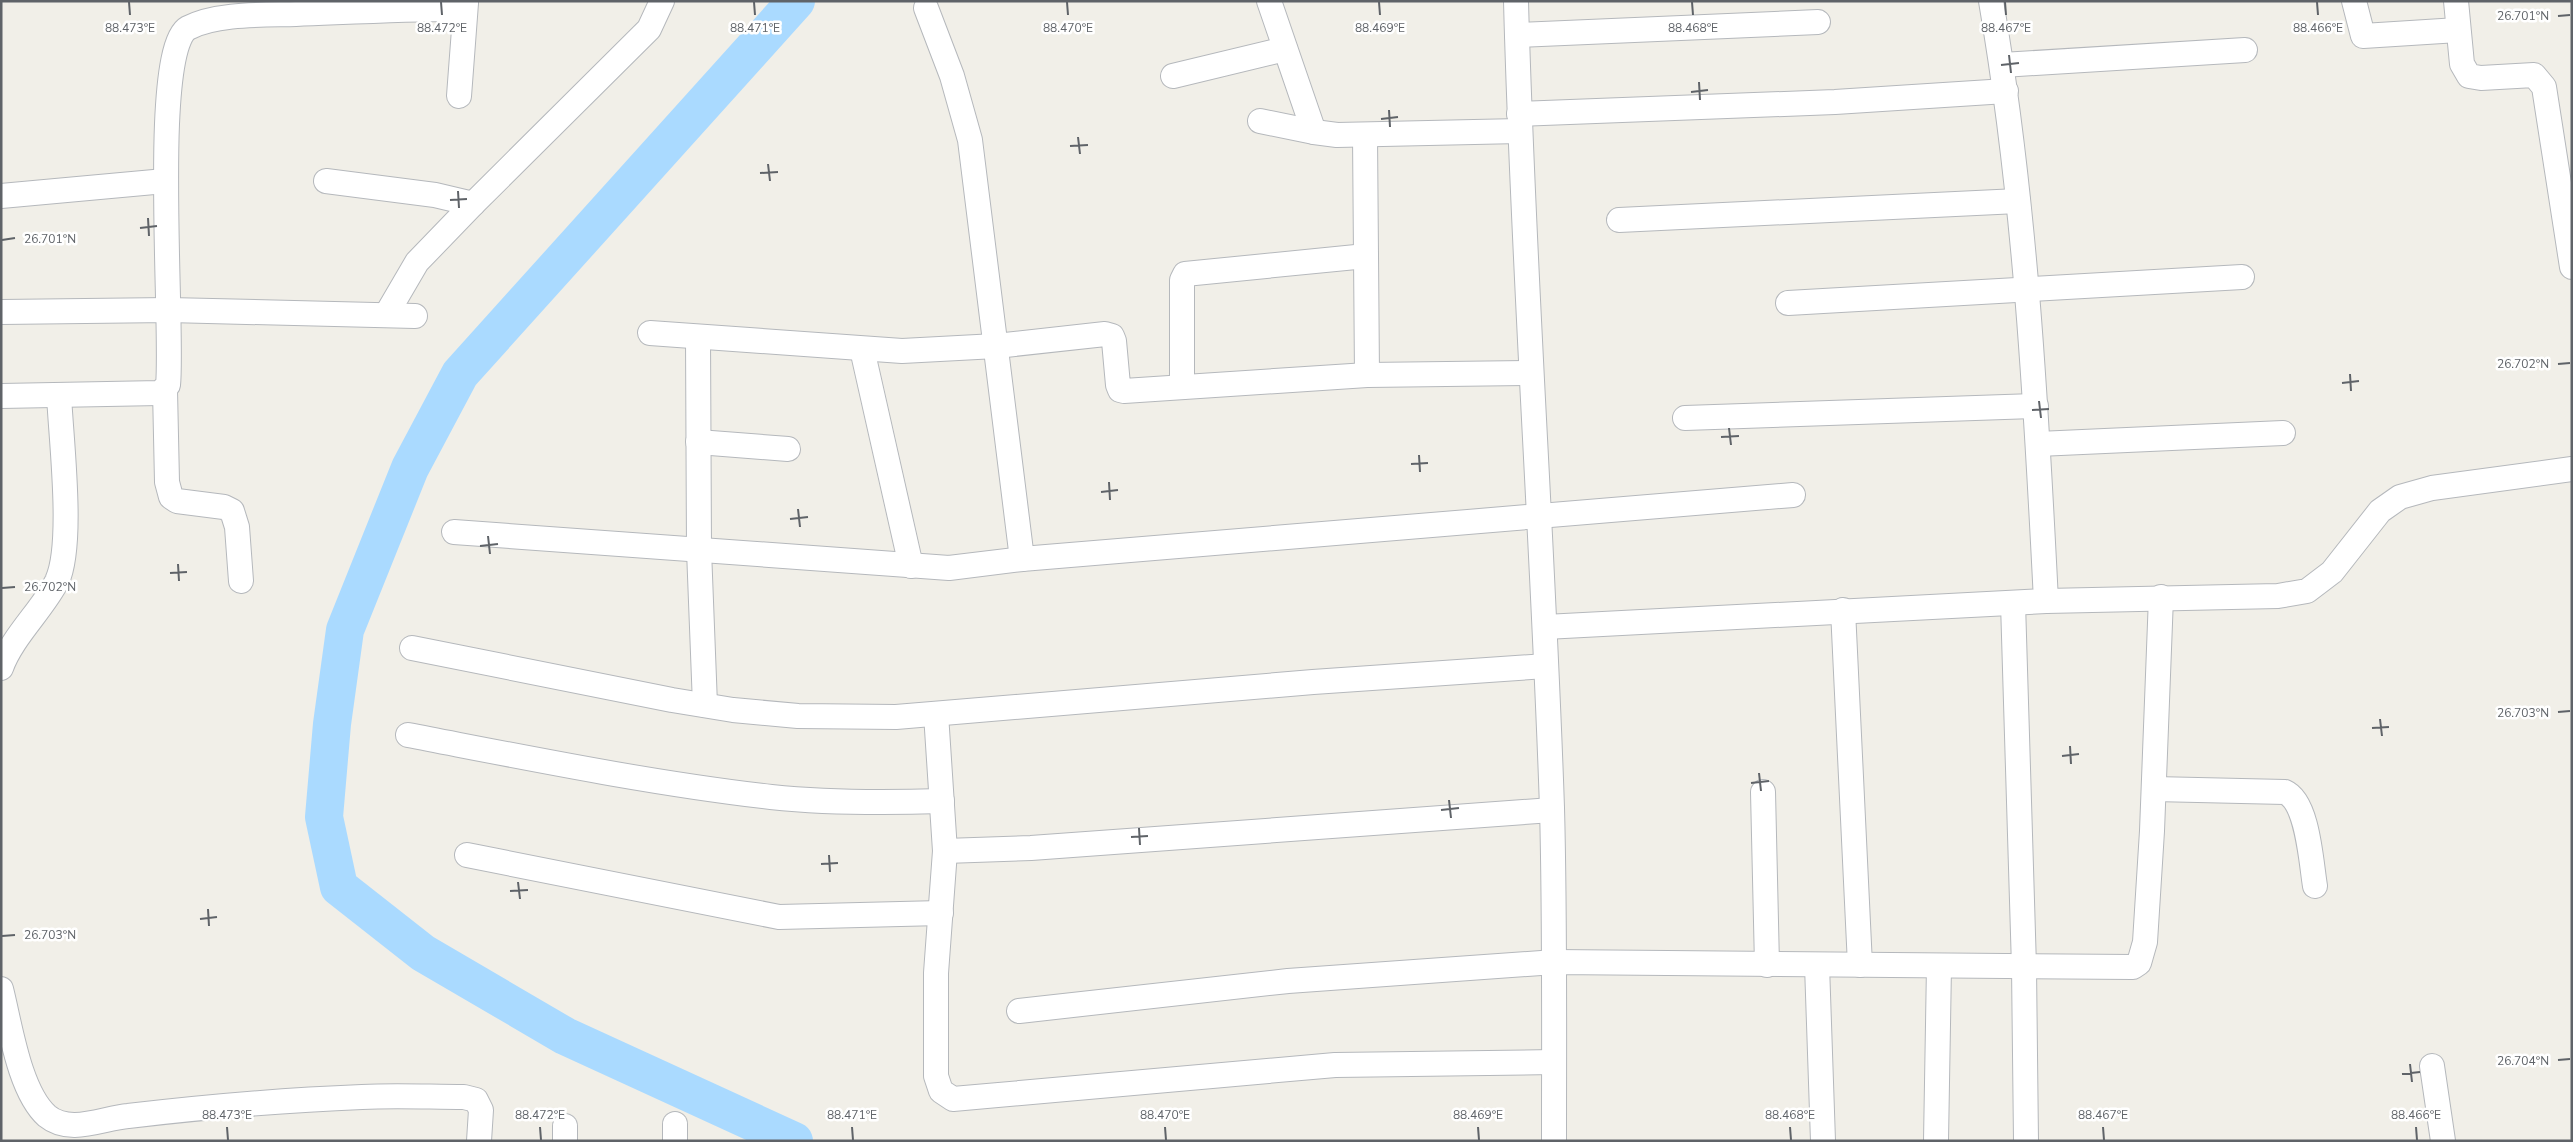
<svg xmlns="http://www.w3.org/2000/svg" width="2573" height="1142" font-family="'Nunito Sans',sans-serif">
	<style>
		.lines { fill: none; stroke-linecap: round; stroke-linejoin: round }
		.river { stroke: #aadaff; stroke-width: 38 }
		.street-casing { stroke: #b5b8bc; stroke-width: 26 }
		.street { stroke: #fff; stroke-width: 24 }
		.ticks { fill: none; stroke: #5f6368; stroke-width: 2 }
		.ticks-label { font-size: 12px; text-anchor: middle; fill: #5f6368; stroke: #fff; stroke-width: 5; stroke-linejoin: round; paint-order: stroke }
	</style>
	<rect width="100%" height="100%" fill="#f1efe8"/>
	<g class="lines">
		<path class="river" d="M794,1141L565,1036L423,953L339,887L324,817L332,724L345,630L410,468L460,374L796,1"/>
		<defs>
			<g id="street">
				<path d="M1269,1L1314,132"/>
				<path d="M1516,1C1523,271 1543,539 1552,808C1555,919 1554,1030 1554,1141"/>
				<path d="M1991,1C2025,199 2036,400 2046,601"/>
				<path d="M2354,1L2363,36L2458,30"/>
				<path d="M2456,1L2462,64L2469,76L2481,78L2534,75L2544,87L2572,267"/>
				<path d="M926,8L952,76L970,140L1022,559"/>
				<path d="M1517,35L1818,22"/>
				<path d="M2002,65L2245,50"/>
				<path d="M1173,76L1285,49"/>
				<path d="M459,96L466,3"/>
				<path d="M1519,114L1835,102L2006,91"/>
				<path d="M1260,121L1314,132L1337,135L1520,131"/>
				<path d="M1365,135L1367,375"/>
				<path d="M326,181L435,195L473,204"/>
				<path d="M1,196L165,181"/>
				<path d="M1619,220L2018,201"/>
				<path d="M1788,303L2242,277"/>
				<path d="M1,312L169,310L415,316"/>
				<path d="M386,315L417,262L473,204L649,29L662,1"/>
				<path d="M650,333L902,351L996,346L1105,334L1112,336L1114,341L1118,385L1120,390L1124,391L1367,375L1530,373"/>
				<path d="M698,337L699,550L705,705"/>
				<path d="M862,349L911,566"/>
				<path d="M1182,387V280L1185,274L1366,256"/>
				<path d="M165,390L167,482L171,497L177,501L224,507L232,511L237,527L241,581"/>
				<path d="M1,396L160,393L168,385C174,332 150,49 188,28C216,13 265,15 296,14C349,12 402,9 455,9L461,7L466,1"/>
				<path d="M1685,418L2036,406"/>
				<path d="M698,442L788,449"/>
				<path d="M2038,444L2283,433"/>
				<path d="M454,532L949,568L1022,559L1793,495"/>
				<path d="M2013,603L2024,967L2026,1141"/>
				<path d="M1843,610L1860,965"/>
				<path d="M1545,627L2046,601L2278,596L2307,591L2332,572L2380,511L2400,497L2432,488L2572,469"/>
				<path d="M412,648L672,700L733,710L798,716L896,717L1313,682L1546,666"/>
				<path d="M1,668C12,637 43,609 57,581C74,544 61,440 59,395"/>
				<path d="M936,714L945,851L936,973V1076L941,1091L953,1099L1335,1065L1554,1062"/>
				<path d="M408,735C528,758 649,783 771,797C828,803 885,803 942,801"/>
				<path d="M2154,789L2285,792C2308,802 2311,862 2315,886"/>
				<path d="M1763,792L1767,965"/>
				<path d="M945,851L1031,848L1552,810"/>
				<path d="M467,855L779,917L941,913"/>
				<path d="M1817,965L1823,1141"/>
				<path d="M1,989C10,1024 19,1091 47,1116C70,1135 103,1118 128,1116C205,1107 284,1100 362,1097C396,1095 430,1097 464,1097L476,1100L481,1110L479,1141"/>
				<path d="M1019,1011L1288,981L1555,962L2133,967L2139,963L2145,942L2152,831L2161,597"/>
				<path d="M2432,1066L2443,1141"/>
				<path d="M565,1141V1126"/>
				<path d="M675,1141V1124"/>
				<path d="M1936,1141L1939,966"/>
			</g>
		</defs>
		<use href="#street" class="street-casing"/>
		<use href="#street" class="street"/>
	</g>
	<path class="ticks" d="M129,2L130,15M441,2L442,15M754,2L755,15M1067,2L1068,15M1379,2L1380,15M1692,2L1693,15M2005,2L2006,15M2317,2L2318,15M2558,16L2570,15M2009,55L2011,73M2001,65L2019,63M1699,82L1700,100M1691,92L1708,90M1389,110L1390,127M1381,119L1398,117M1078,137L1080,154M1070,146L1088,145M768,164L770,181M760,173L778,172M458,191L459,208M450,200L467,199M148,218L149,236M140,228L157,226M2,240L15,238M2558,364L2570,363M2350,374L2351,391M2342,383L2359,381M2039,401L2041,418M2032,410L2049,409M1729,428L1731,445M1721,437L1739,436M1419,455L1420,472M1411,464L1428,463M1109,482L1110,500M1101,492L1118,490M798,509L800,527M790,519L808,517M488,536L490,554M480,546L498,544M178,564L179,581M170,573L187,572M2,588L15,587M2558,712L2570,711M2380,719L2382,736M2372,728L2389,727M2070,746L2071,764M2062,756L2079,754M1759,773L1761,791M1751,783L1769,781M1449,800L1451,818M1441,810L1459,808M1139,828L1140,845M1131,837L1148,836M829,855L830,872M821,864L838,863M518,882L520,899M510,891L528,890M208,909L209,926M200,919L217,917M2,936L15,935M2558,1060L2570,1059M2410,1064L2412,1082M2402,1074L2420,1072M227,1127L228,1140M540,1127L541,1140M852,1127L853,1140M1165,1127L1166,1140M1478,1127L1479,1140M1790,1127L1791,1140M2103,1127L2104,1140M2416,1127L2417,1140"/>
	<g class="ticks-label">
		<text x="2523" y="20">26.701°N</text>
		<text x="130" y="32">88.473°E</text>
		<text x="442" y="32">88.472°E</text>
		<text x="755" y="32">88.471°E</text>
		<text x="1068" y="32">88.470°E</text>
		<text x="1380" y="32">88.469°E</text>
		<text x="1693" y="32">88.468°E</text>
		<text x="2006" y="32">88.467°E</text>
		<text x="2318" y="32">88.466°E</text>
		<text x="50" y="243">26.701°N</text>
		<text x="2523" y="368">26.702°N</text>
		<text x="50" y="591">26.702°N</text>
		<text x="2523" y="717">26.703°N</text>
		<text x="50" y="939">26.703°N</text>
		<text x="2523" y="1065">26.704°N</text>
		<text x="227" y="1119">88.473°E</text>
		<text x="540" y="1119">88.472°E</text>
		<text x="852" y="1119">88.471°E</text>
		<text x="1165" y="1119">88.470°E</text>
		<text x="1478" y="1119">88.469°E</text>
		<text x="1790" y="1119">88.468°E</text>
		<text x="2103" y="1119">88.467°E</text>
		<text x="2416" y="1119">88.466°E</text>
	</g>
	<rect width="2573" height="1142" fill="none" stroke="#5f6368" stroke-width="5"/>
</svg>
